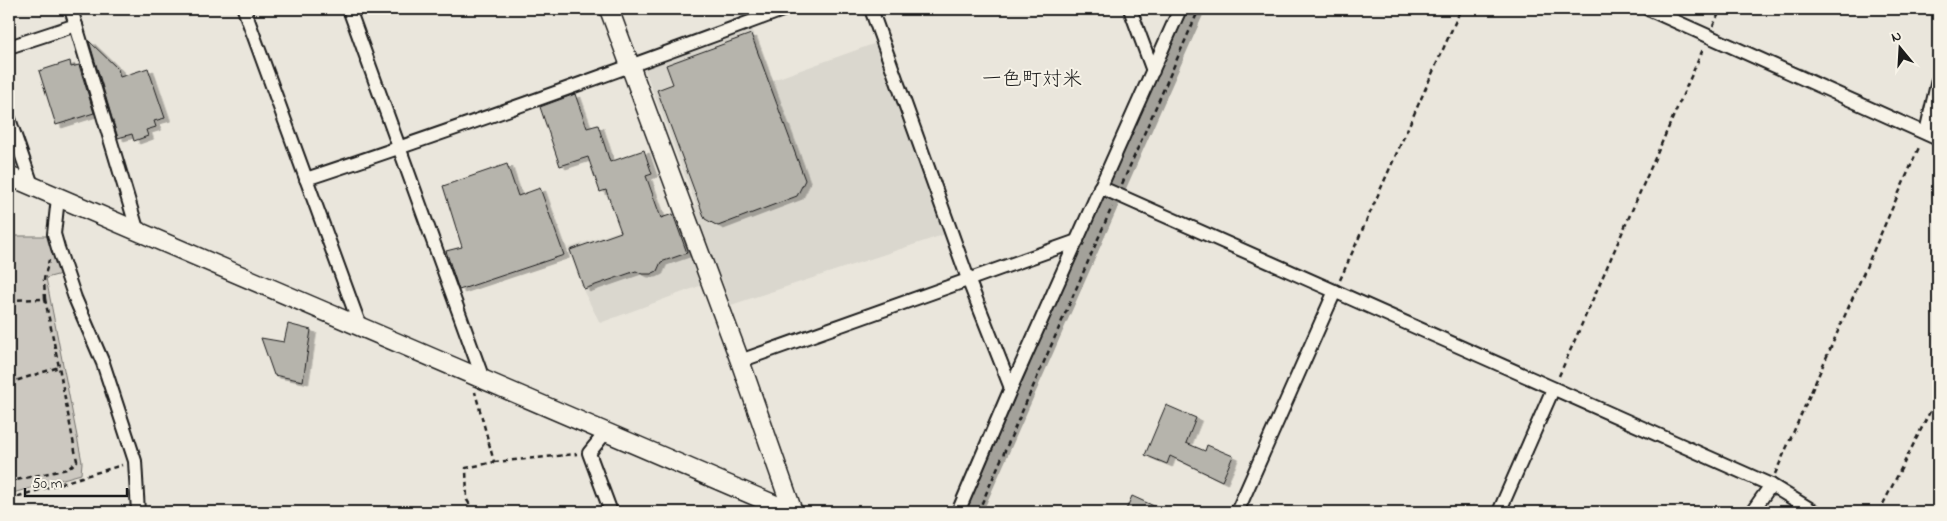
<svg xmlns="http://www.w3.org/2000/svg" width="1947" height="521" font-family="'Indie Flower','Klee One',sans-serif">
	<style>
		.built { fill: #dad7ce }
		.green { fill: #ccc8c0; stroke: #74726e }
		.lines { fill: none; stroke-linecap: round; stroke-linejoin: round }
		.stream { stroke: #6d6c68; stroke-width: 4.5 }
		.river { stroke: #a3a19a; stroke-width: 25 }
		.building { fill: #b6b4ac; stroke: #1c1c1c; filter: url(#shadow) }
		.street-casing { stroke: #1c1c1c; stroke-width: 16 }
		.secondary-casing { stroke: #1c1c1c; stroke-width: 21 }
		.path { stroke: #1c1c1c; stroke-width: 2.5; stroke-dasharray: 5 4; stroke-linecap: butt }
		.street { stroke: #f7f3e8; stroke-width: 12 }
		.secondary { stroke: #f7f3e8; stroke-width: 18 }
		.labels { text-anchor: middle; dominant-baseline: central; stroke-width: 4; stroke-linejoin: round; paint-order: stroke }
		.quarter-label { font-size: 20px; fill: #1c1c1c; stroke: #f7f3e8 }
	</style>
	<defs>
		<filter id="shadow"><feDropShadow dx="5.5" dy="3" stdDeviation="0" flood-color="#0004"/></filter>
	</defs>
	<rect width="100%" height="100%" fill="#eae6dc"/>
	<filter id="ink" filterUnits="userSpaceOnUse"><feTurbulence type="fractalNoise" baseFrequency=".02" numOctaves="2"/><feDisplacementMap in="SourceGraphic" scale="10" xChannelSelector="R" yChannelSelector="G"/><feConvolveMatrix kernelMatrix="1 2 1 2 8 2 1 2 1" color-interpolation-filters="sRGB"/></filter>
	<g filter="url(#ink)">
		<path class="built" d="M751,27L770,81L879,42L946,234L731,305L721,278L600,323L584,292L568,248L696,205L643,65Z"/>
		<path class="green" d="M9,236H50L61,274L46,278L82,462L81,474L9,494Z"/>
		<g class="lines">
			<path class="stream" d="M1800,70L1819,79"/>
			<path class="river" d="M969,512L1192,9"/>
		</g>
		<g class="building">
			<path d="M751,34L805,180L797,196L718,226L705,219L657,90L673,84L666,65Z"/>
			<path d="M89,41L118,69L120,77L148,68L165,118L154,121L156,127L146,130L148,136L134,141L132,134L118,138Z"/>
			<path d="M70,61L71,67L79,65L94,113L56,125L39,71Z"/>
			<path d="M575,94L587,128L598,125L610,162L644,150L652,174L646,176L661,218L673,214L687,253L661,262L657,271L651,274H642L636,271L584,289L570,250L621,232L606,190L600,192L588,157L560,166L540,107Z"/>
			<path d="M507,164L518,196L540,188L564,255L459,290L446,251L462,247L443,186Z"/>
			<path d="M288,324L311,330L303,381L274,375L261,338L284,342Z"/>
			<path d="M1166,405L1196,418L1186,443L1205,451L1207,445L1233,456L1222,481L1170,456L1167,464L1145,455Z"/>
			<path d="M1132,496L1167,512H1125Z"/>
		</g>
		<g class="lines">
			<defs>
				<g id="street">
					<path d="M71,9L138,232"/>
					<path d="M244,9L360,326"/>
					<path d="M349,9L483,379"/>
					<path d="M871,9L968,279L1011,388"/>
					<path d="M1130,9L1153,71"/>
					<path d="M1648,9L1938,139"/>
					<path d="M9,47L76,25"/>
					<path d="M9,119L32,185"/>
					<path d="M1926,132L1938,80"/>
					<path d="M306,179C467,126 626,68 785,9"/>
					<path d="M1100,187L1771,485L1815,512"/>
					<path d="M58,198L54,234L58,248L75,298L103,363L135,461L138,512"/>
					<path d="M740,361L1077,241"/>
					<path d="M606,432L589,453L611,512"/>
					<path d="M958,512L1011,388L1180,9"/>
					<path d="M1237,512L1335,291"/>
					<path d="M1499,512L1553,389"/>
					<path d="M1752,512L1771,485"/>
				</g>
				<g id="secondary">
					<path d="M609,9L740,361L793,512"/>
					<path d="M9,176L792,512"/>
				</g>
			</defs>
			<use href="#street" class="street-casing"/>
			<use href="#secondary" class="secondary-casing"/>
			<g class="path">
				<path d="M1713,26L1721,9"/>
				<path d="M1122,184L1199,9"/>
				<path d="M1340,280L1461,9"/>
				<path d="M9,300L45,299L44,279L49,260"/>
				<path d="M1559,376L1704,47"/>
				<path d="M9,383L59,367L45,299"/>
				<path d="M494,462L577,454"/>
				<path d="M1775,474L1920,145"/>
				<path d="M9,477L16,480L68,469L77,461L59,367"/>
				<path d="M9,499L122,465"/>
				<path d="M474,512L467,500L466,468L494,462L475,392"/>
				<path d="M978,512L1112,207"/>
				<path d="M1879,512L1938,396"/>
			</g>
			<use href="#street" class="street"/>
			<use href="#secondary" class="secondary"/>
		</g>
	</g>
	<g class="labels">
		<g class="quarter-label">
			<text x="1032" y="80">一色町対米</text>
		</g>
	</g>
	<rect width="1947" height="521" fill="none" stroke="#f7f3e8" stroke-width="30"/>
	<rect x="15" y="15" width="1917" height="491" fill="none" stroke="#1c1c1c" stroke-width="2" filter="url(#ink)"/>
	<g transform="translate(1900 48) rotate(342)" stroke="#f7f3e8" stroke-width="4" paint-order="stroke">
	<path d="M0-4L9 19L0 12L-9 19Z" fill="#1c1c1c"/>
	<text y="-8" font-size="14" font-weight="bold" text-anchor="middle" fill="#1c1c1c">N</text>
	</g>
	<path d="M25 488v8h102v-8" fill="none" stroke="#1c1c1c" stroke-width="2.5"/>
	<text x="32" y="488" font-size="15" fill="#1c1c1c" stroke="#f7f3e8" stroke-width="4" paint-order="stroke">50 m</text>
</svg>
